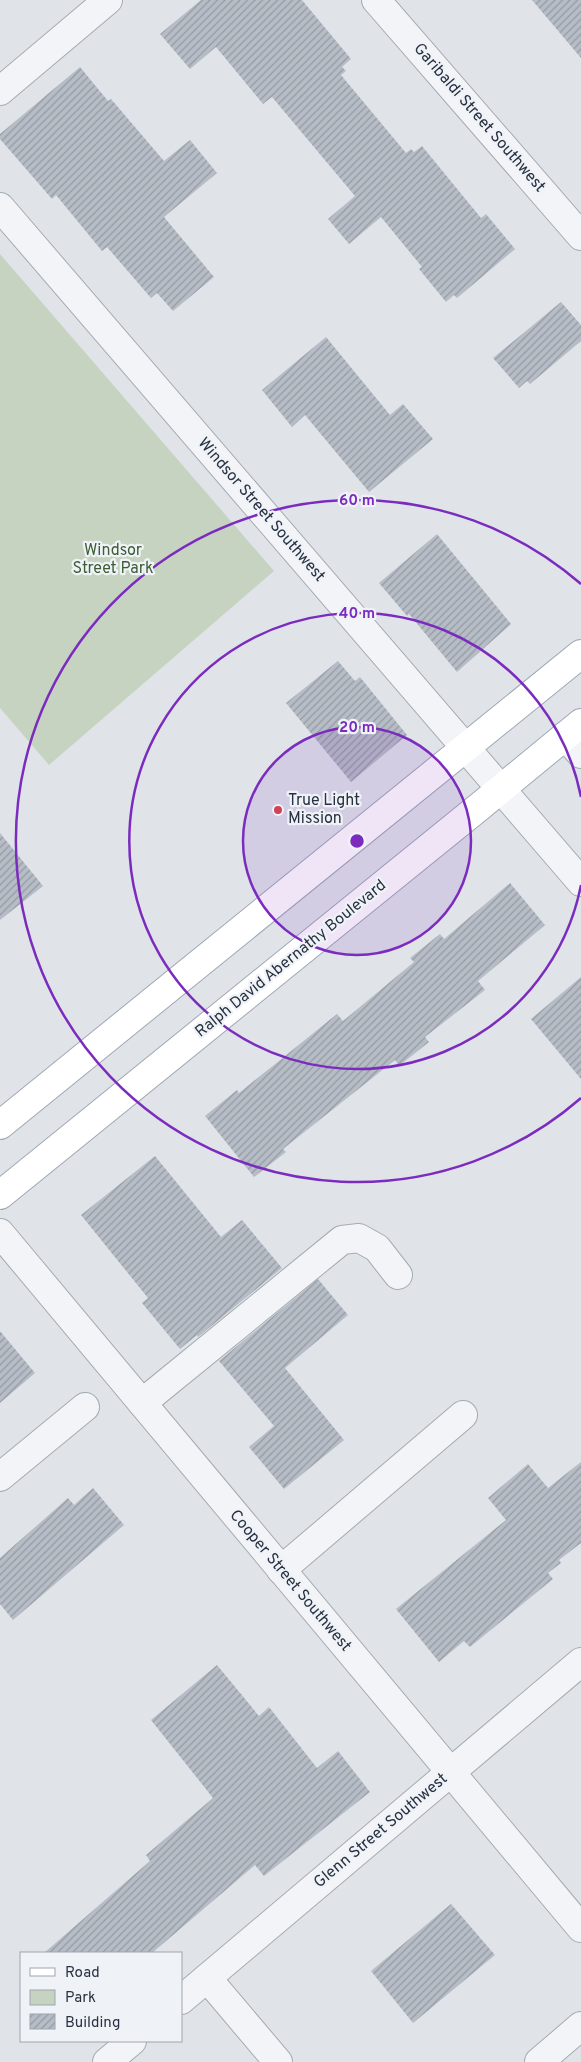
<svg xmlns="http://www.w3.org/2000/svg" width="581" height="2062" font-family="Overpass,sans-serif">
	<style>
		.green { fill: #c6d3c1 }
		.building { fill: url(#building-hatch) }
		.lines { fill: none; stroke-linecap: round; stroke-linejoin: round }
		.minor-casing { stroke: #a5abb3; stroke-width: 30 }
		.major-casing { stroke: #9fa8b5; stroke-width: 30 }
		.minor { stroke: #f3f4f7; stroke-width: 28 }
		.major { stroke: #fff; stroke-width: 28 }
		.ring { fill: none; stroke: #7b2cbf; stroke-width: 2.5 }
		.poi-dot { fill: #d14259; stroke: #eff3f7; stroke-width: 2 }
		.labels { text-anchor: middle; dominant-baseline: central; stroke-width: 4.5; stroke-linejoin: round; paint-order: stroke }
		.street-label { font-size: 16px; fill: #283141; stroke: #eff3f7 }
		.park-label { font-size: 16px; fill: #3d5d35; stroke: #eff3f7 }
		.poi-label { font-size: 16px; fill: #283141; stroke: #eff3f7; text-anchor: start }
		.centre { fill: #7b2cbf; stroke: #eff3f7; stroke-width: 2.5 }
		.ring-label { font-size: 15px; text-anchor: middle; font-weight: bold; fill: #7b2cbf; stroke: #eff3f7; stroke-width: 4.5; stroke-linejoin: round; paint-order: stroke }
	</style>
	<defs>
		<pattern id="building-hatch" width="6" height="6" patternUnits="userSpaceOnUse" patternTransform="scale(1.25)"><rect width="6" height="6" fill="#b7bdc6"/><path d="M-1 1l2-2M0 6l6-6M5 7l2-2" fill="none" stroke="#959aa2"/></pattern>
	</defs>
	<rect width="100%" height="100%" fill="#e0e4e9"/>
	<path class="green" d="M0,254L274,571L49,765L0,708Z"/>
	<g class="building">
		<path d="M201,0H302L351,59L342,67L346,71L341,75L406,153L411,149L414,152L422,146L481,218L486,214L515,249L457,298L454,295L446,302L419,269L422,267L381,217L349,244L328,219L355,196L272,97L263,104L216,47L190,69L160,34Z"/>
		<path d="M532,0H581V58Z"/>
		<path d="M80,67L108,101L111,99L164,161L190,140L217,173L164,217L214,277L173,311L157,293L151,298L107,247L102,251L56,195L52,199L0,139V134Z"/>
		<path d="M561,302L581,325V341L530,384L527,381L519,388L493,358Z"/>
		<path d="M326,337L390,415L403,404L433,439L369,492L305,415L292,427L262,390Z"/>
		<path d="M437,534L511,624L457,672L409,614L407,616L379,583Z"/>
		<path d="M338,661L355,681L360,677L407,735L351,782L286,703Z"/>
		<path d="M0,833L43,886L0,920Z"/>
		<path d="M510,883L545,925L478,981L485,990L425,1037L429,1042L399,1066L395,1060L283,1149L286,1152L254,1177L205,1116L237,1090L239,1093L337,1014L343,1021L414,962L410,958L440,934L444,939Z"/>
		<path d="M581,977V1079L531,1019Z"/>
		<path d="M155,1156L221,1237L242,1220L282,1268L198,1337L197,1335L180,1349L142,1303L148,1298L81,1215Z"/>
		<path d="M318,1279L348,1315L285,1368L344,1440L284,1489L249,1447L274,1426L219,1361Z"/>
		<path d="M0,1331L35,1373L0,1403Z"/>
		<path d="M581,1462V1543L559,1560L561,1563L548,1573L553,1579L470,1647L464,1641L439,1662L396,1609L506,1520L488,1498L528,1464L548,1488Z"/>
		<path d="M93,1488L124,1525L13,1620L0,1604V1558L68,1498L74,1505Z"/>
		<path d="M217,1665L259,1716L269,1707L317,1768L338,1751L370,1792L264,1876L255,1865L152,1953H44L150,1861L146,1855L213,1798L151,1720Z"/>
		<path d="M451,1904L495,1955L413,2023L371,1971Z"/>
	</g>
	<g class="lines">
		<defs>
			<g id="minor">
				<path d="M376,0L581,236"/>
				<path d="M0,91L108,0"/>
				<path d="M0,207L581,882"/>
				<path d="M565,736L581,754"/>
				<path d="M0,1233L581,1928"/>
				<path d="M142,1403L342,1240L359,1238L377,1248L398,1275"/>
				<path d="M0,1477L85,1407"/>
				<path d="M281,1570L463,1415"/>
				<path d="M207,1978L278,2062"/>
				<path d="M181,2000L581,1662"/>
				<path d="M107,2062L132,2041"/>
				<path d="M539,2062L581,2026"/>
			</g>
			<g id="major">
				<path d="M0,1125L581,654"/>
				<path d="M0,1195L479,807L581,723"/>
			</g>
		</defs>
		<use href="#minor" class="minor-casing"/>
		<use href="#major" class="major-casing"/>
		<use href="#minor" class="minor"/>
		<use href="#major" class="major"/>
	</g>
	<circle cx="357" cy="841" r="114" fill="#7b2cbf" fill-opacity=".12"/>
	<g class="ring">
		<circle cx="357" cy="841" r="114"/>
		<path d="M581 885A228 228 0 1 1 581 797"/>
		<path d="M581 1098A341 341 0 1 1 581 584"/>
	</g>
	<circle class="poi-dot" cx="278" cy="810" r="5"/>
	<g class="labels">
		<g class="street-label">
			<text transform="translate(479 118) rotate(49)">Garibaldi Street Southwest</text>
			<text transform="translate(261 510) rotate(49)">Windsor Street Southwest</text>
			<text transform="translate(291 959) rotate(-39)">Ralph David Abernathy Boulevard</text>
			<text transform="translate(290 1581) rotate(50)">Cooper Street Southwest</text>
			<text transform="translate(381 1831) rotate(-40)">Glenn Street Southwest</text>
		</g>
		<g class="park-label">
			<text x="113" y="551">Windsor<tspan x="113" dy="18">Street Park</tspan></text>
		</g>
		<g class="poi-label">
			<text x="288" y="801">True Light<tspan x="288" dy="18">Mission</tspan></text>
		</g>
	</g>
	<circle cx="357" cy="841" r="8" class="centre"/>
	<g class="ring-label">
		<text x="357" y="505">60 m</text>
		<text x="357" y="618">40 m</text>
		<text x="357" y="732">20 m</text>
	</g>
	<rect x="20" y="1952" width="162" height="90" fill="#eff3f7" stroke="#9fa5ae"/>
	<rect x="30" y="1968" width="25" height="8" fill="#ffffff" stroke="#9fa5ae"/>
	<text x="65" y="1977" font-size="15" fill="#283141">Road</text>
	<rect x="30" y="1990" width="25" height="15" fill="#c6d3c1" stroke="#9fa5ae"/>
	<text x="65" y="2002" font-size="15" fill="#283141">Park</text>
	<rect x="30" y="2014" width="25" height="15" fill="url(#building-hatch)" stroke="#9fa5ae"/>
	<text x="65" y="2027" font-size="15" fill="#283141">Building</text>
</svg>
